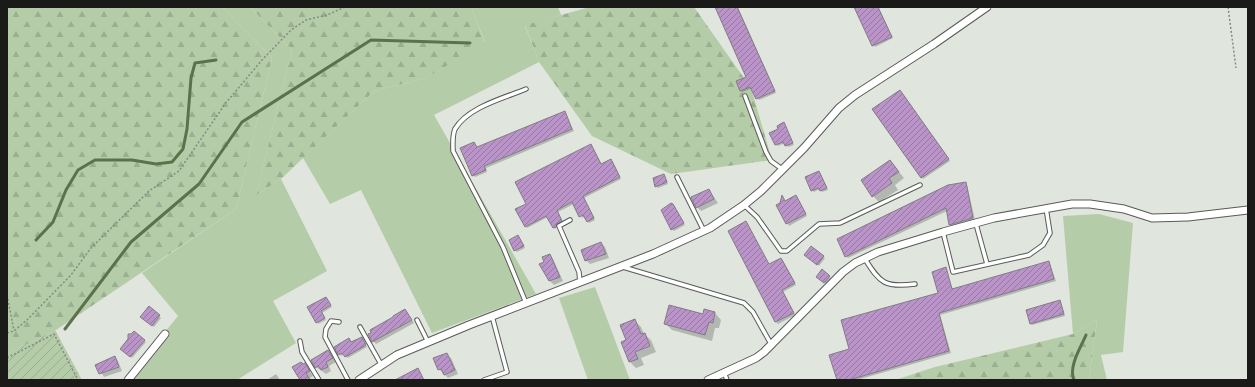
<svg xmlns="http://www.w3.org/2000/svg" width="1255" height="387" font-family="Helvetica,sans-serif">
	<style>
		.grass { fill: #b5cca8 }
		.forest { fill: url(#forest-firs) }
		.garden { fill: url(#garden-furrows) }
		.shadow { fill: #0003 }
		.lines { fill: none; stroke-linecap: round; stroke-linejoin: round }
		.stream { stroke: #5b734d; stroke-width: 3 }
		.building { fill: url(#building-hatch); stroke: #817d83 }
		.lane-casing { stroke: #585b56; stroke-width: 5.5 }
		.street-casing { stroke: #585b56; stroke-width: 9 }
		.path { stroke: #868984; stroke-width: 1.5; stroke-dasharray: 2 2; stroke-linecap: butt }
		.lane { stroke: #fff; stroke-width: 3.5 }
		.street { stroke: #fff; stroke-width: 7 }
	</style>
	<defs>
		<pattern id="forest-firs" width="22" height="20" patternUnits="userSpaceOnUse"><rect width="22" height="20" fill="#b5cca8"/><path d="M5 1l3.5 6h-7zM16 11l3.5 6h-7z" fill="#9baf90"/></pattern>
		<pattern id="garden-furrows" width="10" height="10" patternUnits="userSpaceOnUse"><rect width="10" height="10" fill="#b5cca8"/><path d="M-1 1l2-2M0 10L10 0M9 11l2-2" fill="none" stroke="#9baf90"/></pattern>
		<pattern id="building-hatch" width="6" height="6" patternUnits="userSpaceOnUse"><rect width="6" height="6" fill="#ba94c9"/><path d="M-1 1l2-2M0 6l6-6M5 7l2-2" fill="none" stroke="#9678a2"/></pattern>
	</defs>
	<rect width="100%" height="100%" fill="#e0e5de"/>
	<g class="grass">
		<path d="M222,7H250L292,50L256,195L281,179L327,271L273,301L296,343L237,380H126L178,316L142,273L236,209L272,58Z"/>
		<path d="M471,7H558L561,15L525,26L539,62L434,115L536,294L432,333L361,190L330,204L303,158L374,91L426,78L485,42Z"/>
		<path d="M1099,214L1133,223L1123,352L1101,355L1107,380H1089L1097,320L1073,334L1063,216Z"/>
		<path d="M595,287L630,380H588L559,298Z"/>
	</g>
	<g class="forest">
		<path d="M7,7H222L272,58L236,209L56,330L7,354Z"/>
		<path d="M250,7H471L485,43L426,78L374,91L281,179L256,195L292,50Z"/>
		<path d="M590,7H694L751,88L772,160L671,174L592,136L539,62L525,25Z"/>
		<path d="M1097,320L1089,380H895L935,367L1073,334Z"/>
	</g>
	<path class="garden" d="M55,330L82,380H7V354Z"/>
	<g class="shadow">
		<path d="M716,7H738L776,93L759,100L752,88L743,92L741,90L747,77Z"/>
		<path d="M855,7H878L893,38L875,47Z"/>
		<path d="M902,93L950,161L923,179L922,177Z"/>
		<path d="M564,112L574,131L486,168L487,172L475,177L473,175L477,148Z"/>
		<path d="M785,125L794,145L788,147L785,143L778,146L776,145Z"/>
		<path d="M591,145L602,165L611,160L613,162L621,179L584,198L595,220L589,223L585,216L582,218L574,204L558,212L563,223L555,229L548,217L527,228L526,226L527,204Z"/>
		<path d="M890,161L904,178L895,185L898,190L879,202L873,196Z"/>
		<path d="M819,172L828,190L822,192L820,189L814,192L812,190Z"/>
		<path d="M664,176L668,184L658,188L656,186Z"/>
		<path d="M965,183L967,185L975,220L952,227L947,211L848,258L846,256Z"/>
		<path d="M709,190L718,203L701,211L697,207Z"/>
		<path d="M796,196L807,216L789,226L778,205L781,204L783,197L785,201Z"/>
		<path d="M673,205L685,225L674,231L672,229Z"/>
		<path d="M729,231L769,265L781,259L783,261L796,285L783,292L795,315L778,324L776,322Z"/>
		<path d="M518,236L525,248L517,252L515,250Z"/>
		<path d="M601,243L605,247L609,258L590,264L586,260Z"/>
		<path d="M550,255L553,259L563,281L554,285L550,281L546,262Z"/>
		<path d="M807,256L823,257L825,258L819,266Z"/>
		<path d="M1049,262L1056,281L940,315L951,353L857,380H838L850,350L939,294L945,268L953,290Z"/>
		<path d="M829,277L831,278L826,284L819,278Z"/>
		<path d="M326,298L332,307L322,313L326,320L318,324L308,308Z"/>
		<path d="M1060,301L1065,316L1032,325L1031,324Z"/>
		<path d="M149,307L161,318L154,327L143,318Z"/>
		<path d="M405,310L414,323L376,344L373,341Z"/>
		<path d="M705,311L715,313L721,320L719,328H715L712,341L672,330L665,323L704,315Z"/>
		<path d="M634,320L641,327L644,334L651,340L656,352L641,358L644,365L636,368L630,362L628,341Z"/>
		<path d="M134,332L146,342L132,358L122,348Z"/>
		<path d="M362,339L367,347L348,358L344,354L341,356L339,354L349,340L352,343Z"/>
		<path d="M328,351L336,362L329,366L331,371L326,374L316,367Z"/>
		<path d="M446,354L451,358L458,374L448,378L439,369Z"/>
		<path d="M115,357L118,361L122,371L104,377L97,365Z"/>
		<path d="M305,364L313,376L310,378L311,380H301Z"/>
		<path d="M276,374L280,380H267Z"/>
	</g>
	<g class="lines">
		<g class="stream">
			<path d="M36,240L53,222L66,190L78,170L95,160H132L156,164L172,162L183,149L187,129L191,78L195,63L216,60"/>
			<path d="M65,329L131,242L199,184L242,122L371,40L470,43"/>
			<path d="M1074,380C1068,367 1081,347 1086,335"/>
		</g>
	</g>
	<g class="building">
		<path d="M715,7H737L775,91L756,99L750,87L740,91L736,81L746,77Z"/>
		<path d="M854,7H878L892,37L872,46Z"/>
		<path d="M900,90L949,159L921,178L872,109Z"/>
		<path d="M565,111L572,129L484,166L486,170L472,176L460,148L474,142L477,147Z"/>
		<path d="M784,122L793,143L785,146L783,142L775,145L769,133L778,129L777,126Z"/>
		<path d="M591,144L601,164L611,159L620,177L583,196L594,218L587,222L583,215L579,217L572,202L557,210L562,221L557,224L556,227L553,228L546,216L525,227L515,209L526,204L515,182Z"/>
		<path d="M890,160L899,172L889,178L892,183L872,197L861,180Z"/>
		<path d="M819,171L827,188L820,191L818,188L811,191L805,177Z"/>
		<path d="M664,174L667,182L655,187L653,178Z"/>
		<path d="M966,182L973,218L949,225L946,208L845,257L837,239L948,185Z"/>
		<path d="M709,189L714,199L696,208L691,197Z"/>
		<path d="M782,195L785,201L796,195L806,214L786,224L776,205L780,203Z"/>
		<path d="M671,203L673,204L684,223L671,230L661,210Z"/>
		<path d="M746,221L769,264L781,258L795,283L782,290L794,313L775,322L728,231Z"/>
		<path d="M518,235L524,246L514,251L509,240Z"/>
		<path d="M601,242L606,254L585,261L581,250Z"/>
		<path d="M811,246L824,256L817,265L804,255Z"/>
		<path d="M550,254L560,277L549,281L539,264L544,262L542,257Z"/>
		<path d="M1049,261L1054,279L939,313L949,351L849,380H837L829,355L849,349L841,320L938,293L932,272L946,267L952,289Z"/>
		<path d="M822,269L830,276L824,283L816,277Z"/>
		<path d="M326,297L331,305L321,311L325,318L316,323L307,307Z"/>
		<path d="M1060,300L1064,314L1030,324L1026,310Z"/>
		<path d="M669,305L703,314L704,309L715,312L713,323L709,322L705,335L664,324Z"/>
		<path d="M149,306L160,315L152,326L140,317Z"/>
		<path d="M405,309L412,320L372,342L368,334L371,333L370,330L393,317V316Z"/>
		<path d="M635,319L641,334L645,333L650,346L635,352L638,359L629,362L621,342L626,340L620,325Z"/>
		<path d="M134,331L145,340L130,357L120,349L128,339V334H131Z"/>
		<path d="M362,337L366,345L345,357L342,353L338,355L334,347L349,338L351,342Z"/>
		<path d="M328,350L333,358L326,362L328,367L321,370L318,366L315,368L311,360Z"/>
		<path d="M447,353L455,370L444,375L441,369L438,370L433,358Z"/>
		<path d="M115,356L119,367L99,374L95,365Z"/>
		<path d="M301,362L303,364L305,363L310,371L306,373L310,380H300L292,367Z"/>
		<path d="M418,368L424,380H395Z"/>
	</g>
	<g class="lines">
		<defs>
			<g id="lane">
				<path d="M526,89C504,98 468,107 455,129C452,136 453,144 453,151L503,247L526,303"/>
				<path d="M745,96L766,152L771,161L782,169"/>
				<path d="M677,177L704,231"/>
				<path d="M744,205L757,217L781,251H787L819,224L840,223L920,185"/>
				<path d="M570,220L559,226L579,272L580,282"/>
				<path d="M976,224L987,264"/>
				<path d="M943,232L953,272L1029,255L1043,245L1050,233L1046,208"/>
				<path d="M865,259C880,283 885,288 915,284"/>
				<path d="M623,267L744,303L753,312L771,344"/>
				<path d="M417,320L428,342"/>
				<path d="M339,322L331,321L326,329L325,337L348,380"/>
				<path d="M360,327L382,366"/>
				<path d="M300,341L302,352L319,380"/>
				<path d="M724,372L727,380"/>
				<path d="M484,380L507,372L492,316"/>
			</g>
			<g id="street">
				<path d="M128,380L165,334"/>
				<path d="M359,380L397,355L469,325L653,254L710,228L744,205L761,191L804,148L839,108L855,95L934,44L987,7"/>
				<path d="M708,380L756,358L764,352L843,272L855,263L878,252L943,232L994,218L1072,204H1090L1124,209L1152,218L1188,217L1248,210"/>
			</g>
		</defs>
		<use href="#lane" class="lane-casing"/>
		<use href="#street" class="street-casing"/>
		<g class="path">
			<path d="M1228,7L1236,68"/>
			<path d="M7,295L14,331"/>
			<path d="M7,333L14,331L28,319L71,275L91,248L149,191L179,171L225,104L262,60L291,30L306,20L327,15L345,7"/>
			<path d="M7,358L54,334L78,380"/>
		</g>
		<use href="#lane" class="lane"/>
		<use href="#street" class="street"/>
	</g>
	<rect width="1255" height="387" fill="none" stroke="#1a1b19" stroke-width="16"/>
</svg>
